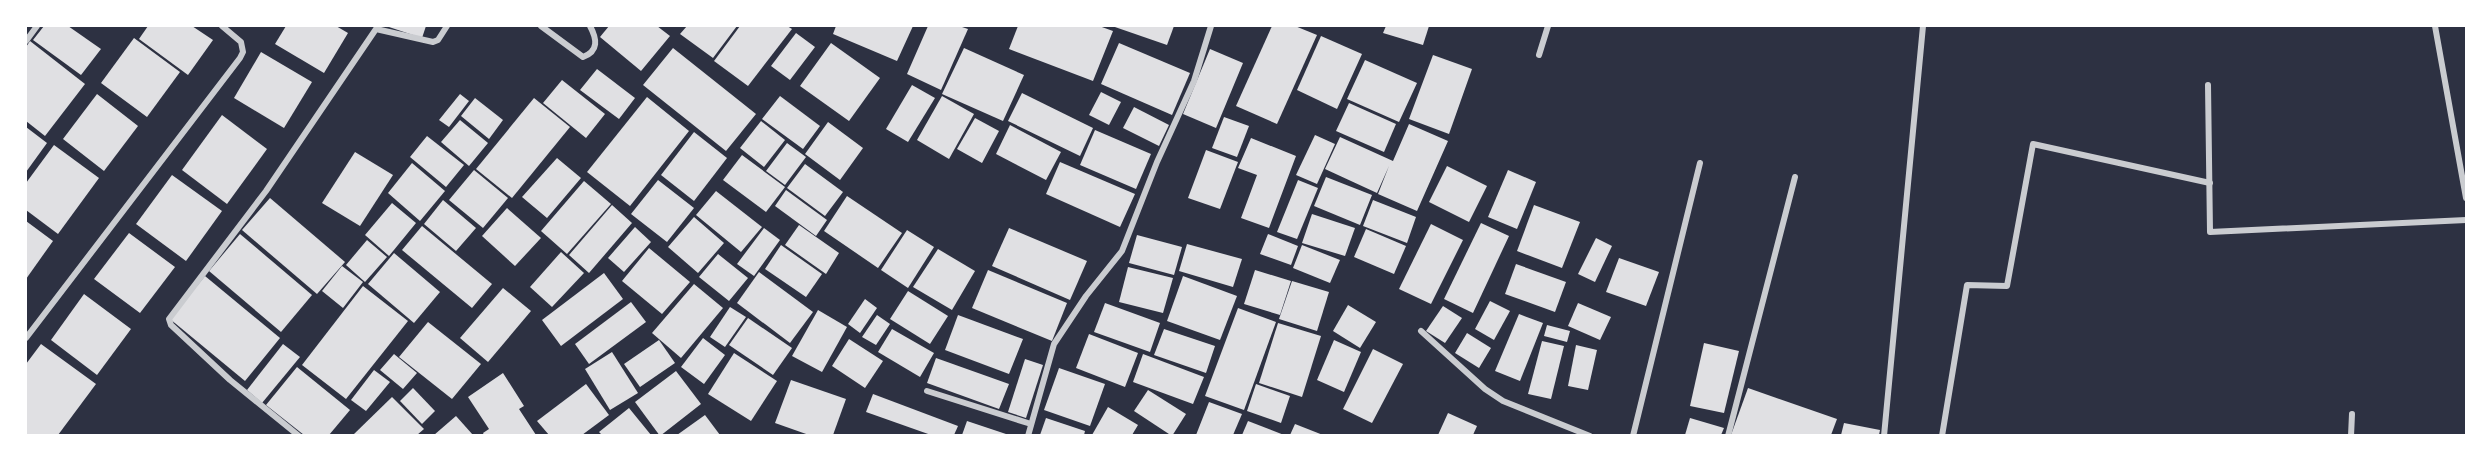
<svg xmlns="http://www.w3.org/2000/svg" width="2492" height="461" font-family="Commissioner,sans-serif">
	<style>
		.building { fill: #e0e0e3 }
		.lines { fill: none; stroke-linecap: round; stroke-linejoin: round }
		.minor { stroke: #caccd0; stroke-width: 6 }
	</style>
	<rect width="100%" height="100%" fill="#2d3142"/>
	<g class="building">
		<path d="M44,26H68L101,49L81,75L33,40Z"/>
		<path d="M148,26H192L213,40L188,75L139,39Z"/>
		<path d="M286,26H336L348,33L324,73L275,44Z"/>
		<path d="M386,26H426L422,38Z"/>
		<path d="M609,26H657L670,36L641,71L600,37Z"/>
		<path d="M687,26H737L713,58L680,34Z"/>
		<path d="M740,26H787L792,29L748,86L714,61Z"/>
		<path d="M836,26H913L897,61L833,34Z"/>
		<path d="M928,26H959L968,29L941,90L907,74Z"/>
		<path d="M1018,26H1099L1113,31L1093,81L1009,49Z"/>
		<path d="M1112,26H1174L1167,45Z"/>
		<path d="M1272,26H1295L1317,35L1277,124L1236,106Z"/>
		<path d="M1386,26H1429L1423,45L1383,33Z"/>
		<path d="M796,33L815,47L790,80L771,66Z"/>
		<path d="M1321,36L1362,54L1337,109L1297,90Z"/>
		<path d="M134,38L180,72L147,117L101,83Z"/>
		<path d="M30,41L85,84L45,136L26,121V47Z"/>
		<path d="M831,43L880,78L849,121L800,86Z"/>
		<path d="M1119,43L1190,73L1172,115L1101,84Z"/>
		<path d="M673,48L756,114L726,151L643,85Z"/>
		<path d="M964,48L1024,75L1003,121L942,94Z"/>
		<path d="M1210,49L1243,63L1216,128L1183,114Z"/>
		<path d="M261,52L312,82L284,128L234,98Z"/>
		<path d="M1433,55L1472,69L1449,134L1409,119Z"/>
		<path d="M1365,60L1417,83L1399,122L1347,99Z"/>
		<path d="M597,69L635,98L619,119L580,90Z"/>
		<path d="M562,80L605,114L586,138L543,103Z"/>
		<path d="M912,85L935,98L908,142L886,129Z"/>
		<path d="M1101,92L1121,102L1109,125L1089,115Z"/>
		<path d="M1022,93L1093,128L1080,156L1008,121Z"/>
		<path d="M97,94L138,126L104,171L63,139Z"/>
		<path d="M460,94L469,101L449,127L439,120Z"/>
		<path d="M780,96L820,126L803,149L762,119Z"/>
		<path d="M942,96L974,114L949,159L917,140Z"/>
		<path d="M647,97L689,131L630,206L587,172Z"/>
		<path d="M475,98L503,120L489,139L461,116Z"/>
		<path d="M534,98L570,127L512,198L476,169Z"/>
		<path d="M1349,103L1396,124L1384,152L1336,131Z"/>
		<path d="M1134,107L1169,125L1159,146L1123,128Z"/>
		<path d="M222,115L267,149L227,204L182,170Z"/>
		<path d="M1224,117L1249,126L1237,157L1212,148Z"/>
		<path d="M975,118L999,131L982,163L957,149Z"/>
		<path d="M460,120L488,143L469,166L441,142Z"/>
		<path d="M761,121L785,140L764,167L740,148Z"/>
		<path d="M828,122L863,148L840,180L805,154Z"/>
		<path d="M1409,124L1448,141L1417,211L1378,194L1389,166L1377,193L1325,169L1340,137L1393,161Z"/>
		<path d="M1010,125L1061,152L1046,180L996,154Z"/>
		<path d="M26,127L47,143L26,172Z"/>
		<path d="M1095,130L1151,154L1136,189L1080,165Z"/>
		<path d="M694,132L727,158L694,201L661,175Z"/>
		<path d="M1315,135L1335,144L1317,184L1296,175Z"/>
		<path d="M427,136L464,165L446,187L410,157Z"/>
		<path d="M1251,138L1296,156L1269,228L1241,218L1257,175L1238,168Z"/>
		<path d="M787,143L806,157L785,185L766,171Z"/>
		<path d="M54,145L99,178L58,234L26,210V183Z"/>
		<path d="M1206,150L1238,162L1220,209L1188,198Z"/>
		<path d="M355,152L393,175L360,226L322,203Z"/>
		<path d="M742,155L785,187L766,212L723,180Z"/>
		<path d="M557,158L581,178L547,218L522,197Z"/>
		<path d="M1060,162L1135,194L1120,227L1046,194Z"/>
		<path d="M412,163L445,191L420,221L388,193Z"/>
		<path d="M805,164L843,192L825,216L787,188Z"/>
		<path d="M1447,166L1487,186L1469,222L1429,202Z"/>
		<path d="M474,170L508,198L483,228L449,200Z"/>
		<path d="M1508,170L1536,182L1517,229L1488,217Z"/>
		<path d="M172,175L222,211L186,261L136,224Z"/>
		<path d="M1326,177L1372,195L1360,225L1314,206Z"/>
		<path d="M658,180L694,208L667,242L631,214Z"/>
		<path d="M1298,180L1318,188L1297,239L1277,232Z"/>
		<path d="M584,181L611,204L567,254L541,231Z"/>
		<path d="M786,190L827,220L816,236L775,206Z"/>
		<path d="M716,191L762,227L741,252L696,215Z"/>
		<path d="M847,196L902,233L878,268L824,231Z"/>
		<path d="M270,198L345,262L317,294L242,230Z"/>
		<path d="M443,200L476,228L456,251L424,224Z"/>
		<path d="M1373,200L1416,217L1407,243L1363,226Z"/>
		<path d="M392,203L416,223L389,256L365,235Z"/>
		<path d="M612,205L632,223L589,273L569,255Z"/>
		<path d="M1534,205L1580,222L1562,268L1517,251Z"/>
		<path d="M507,208L541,238L515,266L482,236Z"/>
		<path d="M1312,214L1355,228L1345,256L1302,243Z"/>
		<path d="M694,217L724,243L698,273L668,247Z"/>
		<path d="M26,221L53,241L26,279Z"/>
		<path d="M1481,223L1509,236L1473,313L1444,299Z"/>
		<path d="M1431,224L1463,240L1431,304L1399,289Z"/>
		<path d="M799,225L839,253L826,274L785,245Z"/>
		<path d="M422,226L492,284L472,308L402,250Z"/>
		<path d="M635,227L651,242L624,272L608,258Z"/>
		<path d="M764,228L780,240L754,276L737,264Z"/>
		<path d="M1009,228L1087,261L1070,300L992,266Z"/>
		<path d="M1366,229L1406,246L1394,274L1354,257Z"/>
		<path d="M907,230L934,247L908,288L881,270Z"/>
		<path d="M129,233L175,267L140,313L94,279Z"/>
		<path d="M240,234L312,295L281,332L209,271Z"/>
		<path d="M1268,234L1298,246L1291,265L1260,254Z"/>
		<path d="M1137,235L1182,247L1174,275L1129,263Z"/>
		<path d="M1596,238L1612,246L1595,282L1578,274Z"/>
		<path d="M367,240L387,257L365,282L346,265Z"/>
		<path d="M1187,244L1242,259L1233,287L1179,271Z"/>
		<path d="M781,245L822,274L806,297L765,269Z"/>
		<path d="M1302,245L1340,260L1330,283L1293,268Z"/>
		<path d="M649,248L690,282L662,314L622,281Z"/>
		<path d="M938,249L975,271L952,310L913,287Z"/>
		<path d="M561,252L584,273L552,307L530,287Z"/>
		<path d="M394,253L440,292L414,323L368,284Z"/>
		<path d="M718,254L748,278L729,301L699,277Z"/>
		<path d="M1619,258L1659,272L1646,306L1606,292Z"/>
		<path d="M1516,264L1566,282L1555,312L1505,294Z"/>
		<path d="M342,266L363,282L343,308L322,291Z"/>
		<path d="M1128,267L1173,278L1163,313L1119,302Z"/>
		<path d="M988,270L1067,303L1052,341L972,308Z"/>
		<path d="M1255,270L1291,281L1280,315L1244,304Z"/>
		<path d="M759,272L813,312L790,343L737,303Z"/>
		<path d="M604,273L623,299L561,346L542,320Z"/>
		<path d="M205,276L280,338L245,381L170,319Z"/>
		<path d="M1183,276L1237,296L1220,340L1167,321Z"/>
		<path d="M1292,281L1329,292L1317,331L1279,319Z"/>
		<path d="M694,284L723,308L681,358L652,333Z"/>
		<path d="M363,286L408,321L346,399L302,365Z"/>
		<path d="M503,288L531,311L488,362L460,338Z"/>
		<path d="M908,291L948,316L930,344L890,319Z"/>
		<path d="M84,294L131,329L97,375L51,340Z"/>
		<path d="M865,299L877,308L860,333L848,324Z"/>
		<path d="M1490,301L1510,311L1494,340L1475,329Z"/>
		<path d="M631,302L646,322L589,364L575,344Z"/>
		<path d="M1105,303L1160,323L1150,352L1094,332Z"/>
		<path d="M1578,303L1611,317L1600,340L1568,326Z"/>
		<path d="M1348,305L1376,322L1360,348L1333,331Z"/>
		<path d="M1443,306L1462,318L1445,343L1426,331Z"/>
		<path d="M730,307L746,317L725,347L710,337Z"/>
		<path d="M1238,308L1276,322L1244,410L1205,396Z"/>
		<path d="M818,310L847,327L822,372L792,356Z"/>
		<path d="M1519,314L1543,323L1520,381L1495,371Z"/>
		<path d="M877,315L890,324L876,345L862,337Z"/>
		<path d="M958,315L1023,339L1009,374L945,350Z"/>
		<path d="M748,318L792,348L773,375L729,345Z"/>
		<path d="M428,322L481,364L452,399L399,357Z"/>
		<path d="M1278,323L1321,336L1302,397L1259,383Z"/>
		<path d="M1547,325L1570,331L1567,342L1544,336Z"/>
		<path d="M892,329L934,353L920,377L878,352Z"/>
		<path d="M1164,329L1215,346L1206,373L1154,355Z"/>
		<path d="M1467,333L1491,348L1479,368L1455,353Z"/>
		<path d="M1089,334L1138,353L1125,387L1076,368Z"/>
		<path d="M703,338L725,355L704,384L681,367Z"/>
		<path d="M849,339L883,361L865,388L832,366Z"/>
		<path d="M659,340L675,363L640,387L624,364Z"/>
		<path d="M1334,340L1361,352L1344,392L1317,380Z"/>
		<path d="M1542,341L1564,346L1551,399L1528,394Z"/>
		<path d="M1704,343L1739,351L1724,413L1690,406Z"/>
		<path d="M41,344L96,384L58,435H26V364Z"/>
		<path d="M283,344L300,357L262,403L247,390Z"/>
		<path d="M1576,345L1597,350L1588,390L1568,386Z"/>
		<path d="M1373,349L1403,364L1372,423L1343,409Z"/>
		<path d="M612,352L638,393L610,410L585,369Z"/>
		<path d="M734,353L777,381L751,421L708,394Z"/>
		<path d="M394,354L417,373L403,389L380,370Z"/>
		<path d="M1143,354L1204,377L1193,404L1133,382Z"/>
		<path d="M936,358L1009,384L999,409L927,383Z"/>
		<path d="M1025,359L1043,365L1026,418L1008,412Z"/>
		<path d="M297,367L350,410L329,435H304L266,405Z"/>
		<path d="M1059,368L1105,384L1090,426L1044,410Z"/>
		<path d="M374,370L390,382L366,411L351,400Z"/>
		<path d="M676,371L701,404L660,436L635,402Z"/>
		<path d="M503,373L524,406L519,409L536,435H484L483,433L489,429L468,397Z"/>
		<path d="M791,380L846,399L833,435H809L775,423Z"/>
		<path d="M586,384L609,415L582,435H549L537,421Z"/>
		<path d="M1256,384L1290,396L1281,423L1247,411Z"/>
		<path d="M413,388L435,411L422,424L400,401Z"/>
		<path d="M1748,388L1837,419L1831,435H1731Z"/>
		<path d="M1148,390L1186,414L1172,436L1134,411Z"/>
		<path d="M873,394L958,426L954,435H931L866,412Z"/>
		<path d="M392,397L424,429L417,435H353Z"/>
		<path d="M1209,402L1242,414L1233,435H1196Z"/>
		<path d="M1108,407L1138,425L1132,435H1092Z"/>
		<path d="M629,408L651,435H602L599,432Z"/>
		<path d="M1448,413L1477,426L1473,435H1438Z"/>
		<path d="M705,415L720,435H677Z"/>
		<path d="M456,416L473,435H434Z"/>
		<path d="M1046,418L1085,431L1084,435H1040Z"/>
		<path d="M1690,418L1724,428L1721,435H1685Z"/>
		<path d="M967,421L1009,435H962Z"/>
		<path d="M1248,421L1284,435H1242Z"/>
		<path d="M1844,423L1880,430L1879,435H1841Z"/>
		<path d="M1295,424L1323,435H1290Z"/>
	</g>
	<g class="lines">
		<g class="minor">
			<path d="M541,26L583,57C599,51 597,39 590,26"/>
			<path d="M2435,26L2466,198"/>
			<path d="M26,41L37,26"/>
			<path d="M1539,55L1548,26"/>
			<path d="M2208,85L2210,232L2466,220"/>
			<path d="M1421,331L1485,389L1503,401L1590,436"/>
			<path d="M26,338L240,58L243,52L241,42L222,26"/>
			<path d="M927,391L1031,424"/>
			<path d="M299,436L230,380L171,325L169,319L266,191L376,29L433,42L438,40L447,26"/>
			<path d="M1028,436L1054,344L1086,296L1122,251L1157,162L1194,81L1211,26"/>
			<path d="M1633,436L1700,163"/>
			<path d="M1728,436L1795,177"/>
			<path d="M1884,436L1923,26"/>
			<path d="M1942,436L1967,285L2007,286L2033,144L2210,183"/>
			<path d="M2351,436L2352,414"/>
		</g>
	</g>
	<rect width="2492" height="461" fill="none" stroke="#ffffff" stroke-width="54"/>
</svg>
